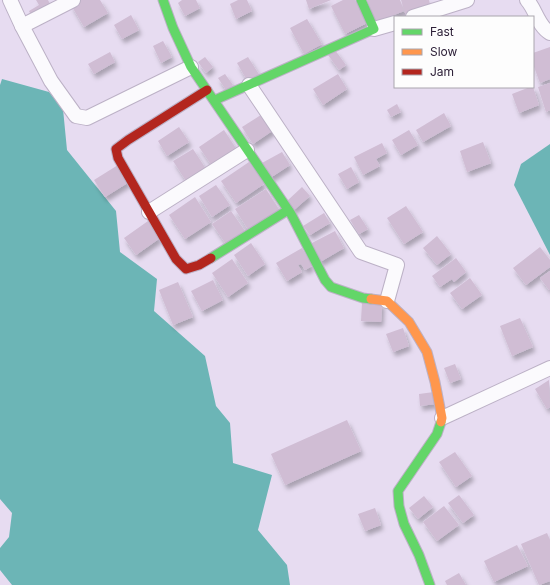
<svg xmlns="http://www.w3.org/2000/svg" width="550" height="585" font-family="Inter,sans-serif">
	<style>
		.water { fill: #6cb5b6 }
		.building { fill: #d0bdd4; filter: url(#shadow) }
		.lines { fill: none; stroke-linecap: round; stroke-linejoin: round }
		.street-casing { stroke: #bcb1c6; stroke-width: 16 }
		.fast-casing { stroke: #bcb1c6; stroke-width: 11 }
		.slow-casing { stroke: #bcb1c6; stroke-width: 11 }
		.jam-casing { stroke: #bcb1c6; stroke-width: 11 }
		.street { stroke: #fbfafd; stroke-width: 14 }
		.fast { stroke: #63d668; stroke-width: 9 }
		.slow { stroke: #ff974d; stroke-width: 9 }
		.jam { stroke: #b3261e; stroke-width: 9 }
	</style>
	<defs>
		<filter id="shadow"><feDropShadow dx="2.5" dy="4.5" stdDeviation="2" flood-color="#0004"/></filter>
	</defs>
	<rect width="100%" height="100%" fill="#e7dcf1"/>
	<g class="water">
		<path d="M2,79L49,92L63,109L67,150L116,211L120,252L157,279L154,311L205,356L216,406L230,423L233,463L272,475L258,530L287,565L290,585H12L0,570V548L9,537L12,513L0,499V85Z"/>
		<path d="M550,144V255L514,185L521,164Z"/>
	</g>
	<g class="building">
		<path d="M36,0H48L50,4L31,15L29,11L39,5Z"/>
		<path d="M79,0H100L108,13L84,27L71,5Z"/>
		<path d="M182,0H196L200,8L185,16L178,3Z"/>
		<path d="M238,0H247L252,11L236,19L230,4Z"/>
		<path d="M306,0H331L309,9Z"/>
		<path d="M343,0H355L367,23L345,34L331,6Z"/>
		<path d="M367,0H400L404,11L376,22Z"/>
		<path d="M401,0H429L431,9L406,16Z"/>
		<path d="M131,15L139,30L122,39L114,25Z"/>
		<path d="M307,19L322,44L304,54L290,28Z"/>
		<path d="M163,41L172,57L161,63L153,46Z"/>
		<path d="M550,47V79L540,83L533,64V53Z"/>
		<path d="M335,50L346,65L339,70L328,55Z"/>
		<path d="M110,52L115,62L94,74L88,64Z"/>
		<path d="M205,57L213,67L206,73L198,62Z"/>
		<path d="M248,57L260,76L248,82L237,63Z"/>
		<path d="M225,74L233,85L226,90L218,78Z"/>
		<path d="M338,74L347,89L323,105L313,89Z"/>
		<path d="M550,83V110L546,112L538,87Z"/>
		<path d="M530,87H533L539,105L519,113L512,94Z"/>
		<path d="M397,104L401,112L391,117L387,110Z"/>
		<path d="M264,113L275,129L253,144L242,127Z"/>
		<path d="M444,113L451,126L423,142L416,130Z"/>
		<path d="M179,127L189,142L167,156L158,141Z"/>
		<path d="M224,130L237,150L212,166L199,147Z"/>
		<path d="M409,130L418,145L401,155L392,140Z"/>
		<path d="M483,142L491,163L467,172L460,151Z"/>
		<path d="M382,143L387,153L376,159L380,166L363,175L354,157Z"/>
		<path d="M193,149L206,169L186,181L173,161Z"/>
		<path d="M282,152L290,165L270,178L262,163Z"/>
		<path d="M249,162L264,184L236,203L221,181Z"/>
		<path d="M118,165L129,182L105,197L94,180Z"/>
		<path d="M351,167L359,182L347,189L338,174Z"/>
		<path d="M216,185L230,205L212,217L199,196Z"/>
		<path d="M302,187L310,196L294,210L286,202Z"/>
		<path d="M266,189L280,211L249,231L235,209Z"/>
		<path d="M195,197L211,222L185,239L169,215Z"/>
		<path d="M406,206L423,232L404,244L387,218Z"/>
		<path d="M231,211L245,231L226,244L212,224Z"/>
		<path d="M324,213L330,223L310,235L303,226Z"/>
		<path d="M359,215L368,229L359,234L350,220Z"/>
		<path d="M148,221L160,238L136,255L124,238Z"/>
		<path d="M335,231L344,248L320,262L310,244Z"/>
		<path d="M437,236L451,254L437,265L423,248Z"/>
		<path d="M251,243L265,264L248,276L234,255Z"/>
		<path d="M540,247L550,260V267L526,285L513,268Z"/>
		<path d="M302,248L312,266L305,270L301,264L298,265L302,272L287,281L276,263Z"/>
		<path d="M456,258L466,272L454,282L452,279L440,287L432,276Z"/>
		<path d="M232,259L248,283L228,297L212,273Z"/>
		<path d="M550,271V290H549L540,278Z"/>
		<path d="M470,278L482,295L462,309L450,293Z"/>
		<path d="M213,280L223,300L202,311L191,291Z"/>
		<path d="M178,282L193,317L173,325L159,290Z"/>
		<path d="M362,303H382L381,322L361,321Z"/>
		<path d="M520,318L533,347L512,356L500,326Z"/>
		<path d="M403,328L409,346L393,352L386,334Z"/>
		<path d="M455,364L461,379L450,383L444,368Z"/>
		<path d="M549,380L550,407L547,409L535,389Z"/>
		<path d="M434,392L435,404L420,406L419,394Z"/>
		<path d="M347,420L361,451L285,485L271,454Z"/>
		<path d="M455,452L472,476L456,487L439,462Z"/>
		<path d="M459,495L474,515L463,523L448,503Z"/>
		<path d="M424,496L433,507L418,519L409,508Z"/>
		<path d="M444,506L459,525L437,541L423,522Z"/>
		<path d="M375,508L381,525L365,531L358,514Z"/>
		<path d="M547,533L550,540V581L539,585L521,544Z"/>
		<path d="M517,545L528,566L494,582L484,561Z"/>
		<path d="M459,573L466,585H447L445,581Z"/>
	</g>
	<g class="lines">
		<defs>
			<g id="street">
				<path d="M10,0L22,26L51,81L76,116L87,118L191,67"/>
				<path d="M527,0C536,10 538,26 550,33"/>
				<path d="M413,17L467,0"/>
				<path d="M22,26L73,0"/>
				<path d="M374,29L395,23"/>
				<path d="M249,85L361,252L397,265L387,301"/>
				<path d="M149,212L247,150"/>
				<path d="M442,418L550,368"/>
			</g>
			<g id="fast">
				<path d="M163,0L173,28L191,67L291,214L325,280L331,287L363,298L371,299"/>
				<path d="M215,100L374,29L361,0"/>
				<path d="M211,258L288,210"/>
				<path d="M430,585L419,555L404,524L399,506L398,491L437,434L441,422"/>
			</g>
			<path id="slow" d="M371,299L387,301L409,322L427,352L435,382L442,418L441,422"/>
			<path id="jam" d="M207,90L128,140L116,149L118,158L176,259L186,269L199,265L211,258"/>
		</defs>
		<use href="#street" class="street-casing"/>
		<use href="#fast" class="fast-casing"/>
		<use href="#slow" class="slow-casing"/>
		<use href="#jam" class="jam-casing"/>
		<use href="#street" class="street"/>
		<use href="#fast" class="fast"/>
		<use href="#slow" class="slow"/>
		<use href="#jam" class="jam"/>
	</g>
	<rect x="394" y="16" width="140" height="72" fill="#fdfdfd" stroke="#aaa5ae"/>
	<rect x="402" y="29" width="20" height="6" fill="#63d668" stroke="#aaa5ae"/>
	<text x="430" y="36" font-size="12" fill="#2d2038">Fast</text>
	<rect x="402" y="49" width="20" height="6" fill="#ff974d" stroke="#aaa5ae"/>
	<text x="430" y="56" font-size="12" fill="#2d2038">Slow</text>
	<rect x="402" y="69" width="20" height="6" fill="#b3261e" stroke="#aaa5ae"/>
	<text x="430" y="76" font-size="12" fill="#2d2038">Jam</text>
</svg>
